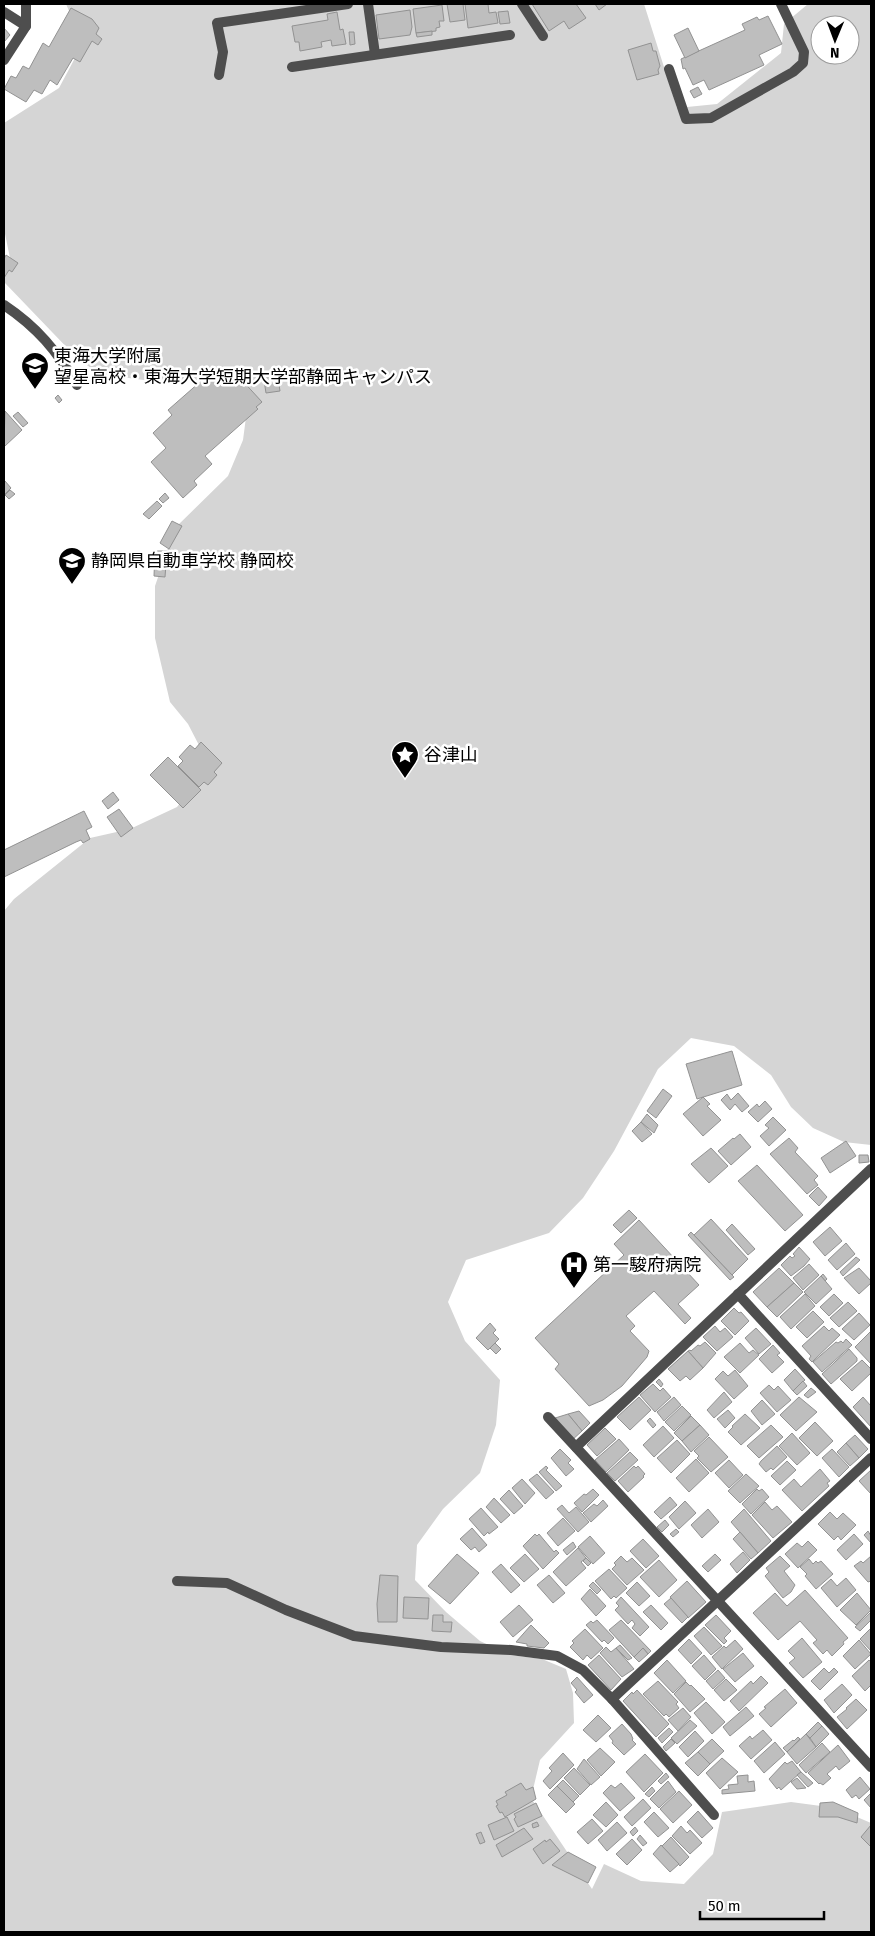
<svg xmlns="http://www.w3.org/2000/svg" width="875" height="1936" font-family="'Fira Sans','Noto Sans JP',sans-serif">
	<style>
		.green { fill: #d5d5d5; fill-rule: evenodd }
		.building { fill: #bebebe; stroke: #929292 }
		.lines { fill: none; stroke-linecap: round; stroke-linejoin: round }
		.street { stroke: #4e4e4e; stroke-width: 10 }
		.labels { text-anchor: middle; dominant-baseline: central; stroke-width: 5; stroke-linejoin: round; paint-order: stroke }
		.poi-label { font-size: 18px; fill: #000; stroke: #fff; text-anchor: start }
	</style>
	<rect width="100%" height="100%" fill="#fff"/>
	<path class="green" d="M66,4H644L677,108L717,104L781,53L784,24L808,4H871V1145L844,1142L813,1128L791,1107L771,1075L734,1046L691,1038L658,1069L614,1151L583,1198L549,1233L466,1260L448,1302L465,1341L500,1380L496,1425L480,1473L443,1509L417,1545L415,1580L446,1612L480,1641L510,1655L542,1659L566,1669L573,1693L574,1723L540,1760L531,1798L592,1889L604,1864L641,1881L684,1884L713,1854L722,1812L791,1802L836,1808L871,1823V1932H4V911L14,899L90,838L130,829L177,807L200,778L202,751L188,724L170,702L155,638V586L175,528L228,476L243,440L248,402L218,379L166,383L99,374L76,357L4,282V273L10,258L4,229V123L59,88L83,43ZM820,25H850V55H820Z"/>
	<g class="building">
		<path d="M447,4H463L465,20L450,22Z"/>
		<path d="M465,4H488L489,13L496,12L498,23L468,28Z"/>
		<path d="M532,4H576L586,18L569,29L564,21L549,31Z"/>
		<path d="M595,4H607L599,10Z"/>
		<path d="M442,5L444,21H439L440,27L436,28V31L416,33L413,9Z"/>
		<path d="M71,8L92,19L99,28L96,34L102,39L98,45L92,41L80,62L73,58L57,85L50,80L42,94L34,90L26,102L4,89L11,76L16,78L23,66L29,69L43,43L49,47Z"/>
		<path d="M410,10L412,27L410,35L379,39L376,15Z"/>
		<path d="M508,11L510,23L500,24L498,12Z"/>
		<path d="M337,12L340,30L343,29L346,44L332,46L331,40L321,42L322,47L300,51L299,42H295L292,26L328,20L327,14Z"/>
		<path d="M768,16L782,44L759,55L764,65L709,90L704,80L693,85L685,68L683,69L681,59L745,30L742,24L757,17L759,20Z"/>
		<path d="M4,28L10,35L4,42Z"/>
		<path d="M688,28L699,51L685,58L674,35Z"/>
		<path d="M432,31V35L417,37L416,33Z"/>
		<path d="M349,32H354L355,44L350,45Z"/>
		<path d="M651,43L653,51H656L660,66L658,70L659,74L637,80L628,50Z"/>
		<path d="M698,87L702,94L694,98L690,91Z"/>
		<path d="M6,255L18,263L12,272L9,270L4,278V259Z"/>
		<path d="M217,367L233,384L240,378L262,402L256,407L258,409L205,456L212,464L194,481L197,485L183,498L151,462L166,448L153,433L172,415L168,410Z"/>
		<path d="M277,372L280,391L266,393L263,374Z"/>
		<path d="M58,395L62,400L59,403L55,398Z"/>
		<path d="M5,411L22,430L5,446H4Z"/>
		<path d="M18,412L28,423L23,427L13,416Z"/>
		<path d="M5,481L11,488L4,495V482Z"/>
		<path d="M10,490L15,494L9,499L5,495Z"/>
		<path d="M165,493L169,498L163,503L159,499Z"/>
		<path d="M157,501L162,506L149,519L143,514Z"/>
		<path d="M172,521L182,526L169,549L160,543Z"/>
		<path d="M155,551H167L165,577L154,576Z"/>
		<path d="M201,742L222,763L214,772L217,775L208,785L204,782L199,787L178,766L183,761L179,757L190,745L195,749Z"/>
		<path d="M168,757L201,790L183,808L150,775Z"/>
		<path d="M113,792L119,800L108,809L102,801Z"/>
		<path d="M119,809L133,828L121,837L107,817Z"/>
		<path d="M84,811L92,827L86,830L90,839L83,843L81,840L76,842L4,877V850Z"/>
		<path d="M732,1051L742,1085L697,1099L686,1064Z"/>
		<path d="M663,1089L672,1096L656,1118L647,1111Z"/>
		<path d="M738,1093L749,1106L742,1112L735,1104L730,1110L721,1100L727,1094L731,1100Z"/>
		<path d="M703,1097L710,1104L707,1106L721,1120L703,1136L683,1114Z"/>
		<path d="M765,1101L772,1109L758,1122L748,1112L757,1104L759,1107Z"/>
		<path d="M647,1114L658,1125L654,1133L641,1122Z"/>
		<path d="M773,1117L786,1130L769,1146L760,1136L769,1128L765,1125Z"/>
		<path d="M641,1122L652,1134L642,1142L632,1131Z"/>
		<path d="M740,1134L751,1147L731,1165L718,1151L733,1138L734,1139Z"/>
		<path d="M789,1138L798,1148L795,1152L818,1176L814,1180L818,1185L807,1194L770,1154Z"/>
		<path d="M846,1141L856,1156L830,1173L821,1158Z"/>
		<path d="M711,1148L728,1166L709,1183L691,1164Z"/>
		<path d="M859,1155H868L869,1162L859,1163Z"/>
		<path d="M757,1165L803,1215L785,1231L738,1181Z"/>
		<path d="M818,1187L827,1197L819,1206L809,1196Z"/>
		<path d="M629,1210L637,1218L621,1233L613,1225Z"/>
		<path d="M711,1219L748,1259L732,1275L694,1235Z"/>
		<path d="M639,1220L699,1285L678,1304L691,1318L685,1324L654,1291L626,1316L635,1326L630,1331L649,1351L647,1357L622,1386L603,1400L589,1406L555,1369L559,1364L535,1338L624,1255L614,1244Z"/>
		<path d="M732,1224L755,1249L748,1255L726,1230Z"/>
		<path d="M830,1227L842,1241L825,1256L813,1242Z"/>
		<path d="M691,1232L732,1275L734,1277L730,1280L688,1235Z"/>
		<path d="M846,1243L855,1254L837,1270L828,1260Z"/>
		<path d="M799,1247L810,1259L804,1266L791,1276L781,1265L790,1256L792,1258L795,1256L793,1254Z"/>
		<path d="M856,1257L860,1260L843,1276L840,1272Z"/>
		<path d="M809,1264L819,1275L803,1290L793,1278Z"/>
		<path d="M779,1268L794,1283L767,1307L753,1292Z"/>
		<path d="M859,1268L871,1281V1283L859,1294L844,1278Z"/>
		<path d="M823,1274L827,1279L825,1281L821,1276Z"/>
		<path d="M821,1276L832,1289L816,1304L804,1292Z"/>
		<path d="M794,1283L803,1292L777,1317L767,1307Z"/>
		<path d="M805,1294L815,1306L791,1329L780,1317Z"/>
		<path d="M834,1294L843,1303L829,1316L820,1307Z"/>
		<path d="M848,1302L857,1311L839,1327L830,1318Z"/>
		<path d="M734,1308L739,1313L741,1312L749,1321L735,1335L721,1321Z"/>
		<path d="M813,1311L824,1322L807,1338L796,1327Z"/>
		<path d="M859,1313L870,1325L854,1340L842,1329Z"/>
		<path d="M490,1323L496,1330L493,1333L499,1339L488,1350L476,1338Z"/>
		<path d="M715,1326L720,1332L725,1328L733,1337L717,1351L703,1337Z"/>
		<path d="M824,1326L829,1331L832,1328L840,1335L812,1362L809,1359L811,1356L802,1346Z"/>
		<path d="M756,1328L771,1344L759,1354L745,1338Z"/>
		<path d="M871,1331V1364L855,1347Z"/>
		<path d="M846,1339L852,1345L822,1372L813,1362L836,1342L838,1343L841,1341L843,1343Z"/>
		<path d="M705,1342L716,1353L703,1368L688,1351L690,1350L691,1351L698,1345L700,1346Z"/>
		<path d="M495,1343L501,1349L496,1354L490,1348Z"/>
		<path d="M740,1343L749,1353L753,1350L759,1355L740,1373L724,1357Z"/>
		<path d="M773,1345L780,1353L777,1355L784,1362L772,1373L759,1359Z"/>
		<path d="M849,1349L857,1358V1361L831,1384L822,1374Z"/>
		<path d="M688,1351L703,1368L690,1380L686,1376L680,1381L668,1369Z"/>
		<path d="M862,1360L871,1369V1373L852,1391L840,1379Z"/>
		<path d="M795,1369L805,1380L793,1391L784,1380Z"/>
		<path d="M735,1370L748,1386L734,1399L715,1379L723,1371L728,1376Z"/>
		<path d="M659,1379L663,1384L661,1387L656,1382Z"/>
		<path d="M803,1381L807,1386L797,1395L793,1391Z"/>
		<path d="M653,1384L660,1391L663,1388L671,1397L655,1412L640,1395Z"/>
		<path d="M769,1385L774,1390L778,1386L791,1400L777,1412L760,1393Z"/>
		<path d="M811,1388L816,1392L808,1398L804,1395Z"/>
		<path d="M724,1392L732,1402L714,1418L707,1410Z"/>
		<path d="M639,1397L651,1410L630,1430L617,1417Z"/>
		<path d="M674,1397L681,1405L664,1421L657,1412Z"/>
		<path d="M799,1397L817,1412L796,1431L780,1415Z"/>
		<path d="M863,1397L871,1406V1427L853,1407Z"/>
		<path d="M762,1400L775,1414L762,1425L751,1411Z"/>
		<path d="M682,1406L691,1415L674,1431L665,1422Z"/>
		<path d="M728,1410L735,1418L725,1428L717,1419Z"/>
		<path d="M579,1411L590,1423L582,1431L568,1414Z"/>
		<path d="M568,1414L582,1431L571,1441L552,1419Z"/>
		<path d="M745,1414L760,1428L741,1445L728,1432L733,1427L732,1426Z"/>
		<path d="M691,1416L700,1425L682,1441L674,1433Z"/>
		<path d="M650,1418L656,1425L653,1428L647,1421Z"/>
		<path d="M815,1422L833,1441L817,1456L799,1438Z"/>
		<path d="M700,1425L709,1435L691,1452L682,1441Z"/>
		<path d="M771,1425L783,1437L759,1458L747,1446Z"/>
		<path d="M663,1426L674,1438L654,1457L643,1445Z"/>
		<path d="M605,1428L616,1439L597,1456L587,1445Z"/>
		<path d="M792,1433L810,1453L797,1465L779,1446Z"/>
		<path d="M855,1435L868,1449L859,1458L846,1443Z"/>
		<path d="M709,1437L728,1457L711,1472L697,1458L699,1456L694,1451Z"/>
		<path d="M619,1439L629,1450L606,1472L595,1460Z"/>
		<path d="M677,1440L690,1454L671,1473L657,1458Z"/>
		<path d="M846,1443L859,1458L850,1466L837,1452Z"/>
		<path d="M777,1446L787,1457L773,1470L771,1468L766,1472L759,1464L761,1461Z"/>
		<path d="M560,1449L571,1460L568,1463L574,1469L566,1476L551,1458Z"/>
		<path d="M832,1449L849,1467L839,1477L822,1458Z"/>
		<path d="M630,1452L638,1460L615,1481L607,1473Z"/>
		<path d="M696,1459L709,1473L689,1492L676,1478Z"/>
		<path d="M729,1460L743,1475L729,1488L715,1473Z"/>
		<path d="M787,1461L796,1470L780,1485L771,1476Z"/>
		<path d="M546,1466L548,1468L546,1470L562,1486L556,1491L539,1472Z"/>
		<path d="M634,1466L636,1468L638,1466L645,1474L643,1476L644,1477L628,1492L618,1481Z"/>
		<path d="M820,1469L830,1481L827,1483L829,1486L802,1511L782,1490L794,1479L801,1487Z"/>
		<path d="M871,1470V1494L859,1481Z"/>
		<path d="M537,1474L554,1492L546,1499L529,1480Z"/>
		<path d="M746,1474L759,1486L740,1503L728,1491Z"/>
		<path d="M522,1479L535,1493L525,1504L512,1488Z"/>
		<path d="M593,1489L599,1495L582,1512L574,1503L584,1494L586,1495Z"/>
		<path d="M757,1489L759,1491L762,1489L769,1497L751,1514L742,1504Z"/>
		<path d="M509,1490L523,1506L514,1514L500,1499Z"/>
		<path d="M670,1497L677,1505L661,1519L654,1512Z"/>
		<path d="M494,1498L510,1515L501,1523L486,1507Z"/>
		<path d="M603,1500L608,1506L591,1522L583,1513L594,1504L597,1506Z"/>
		<path d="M685,1501L696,1513L679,1529L669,1517Z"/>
		<path d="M765,1502L772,1510L777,1506L792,1522L773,1538L752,1515Z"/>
		<path d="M562,1505L569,1513L576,1507L589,1522L578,1532L557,1509Z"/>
		<path d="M481,1508L498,1527L489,1534L488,1532L484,1536L469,1519Z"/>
		<path d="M708,1509L719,1522L702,1538L691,1525Z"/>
		<path d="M744,1509L771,1541L758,1553L731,1522Z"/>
		<path d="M830,1512L837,1519L843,1513L856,1525L841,1540L838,1536L834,1540L818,1524Z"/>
		<path d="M563,1518L575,1531L558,1546L547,1533Z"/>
		<path d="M665,1520L669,1525L662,1532L657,1527Z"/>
		<path d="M472,1528L487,1545L479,1552L475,1547L471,1550L460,1539Z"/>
		<path d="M676,1529L679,1532L673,1537L670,1534Z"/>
		<path d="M868,1531L871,1536V1543L864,1535Z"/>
		<path d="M740,1532L758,1553L751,1559L733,1539Z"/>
		<path d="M535,1534L537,1536L539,1534L554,1552L556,1550L559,1553L543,1569L523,1546Z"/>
		<path d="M854,1534L863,1544L846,1560L837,1550Z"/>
		<path d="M590,1536L605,1553L593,1564L578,1547Z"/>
		<path d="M643,1539L659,1556L646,1568L630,1551Z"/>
		<path d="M808,1541L817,1550L798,1568L785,1554L797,1543L802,1547Z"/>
		<path d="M573,1542L576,1547L567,1555L563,1550Z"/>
		<path d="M578,1548L586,1558L581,1562L586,1568L566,1586L553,1572Z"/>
		<path d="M743,1552L750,1560L737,1573L730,1564Z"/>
		<path d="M457,1554L479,1573L450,1604L428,1586Z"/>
		<path d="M525,1554L539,1569L524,1582L510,1568Z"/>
		<path d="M715,1554L721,1560L708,1572L702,1566Z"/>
		<path d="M621,1556L627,1562L632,1558L644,1570L627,1585L612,1569L616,1565L614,1563Z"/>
		<path d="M780,1556L790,1566L784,1571L795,1585L791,1592L783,1598L765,1576L769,1572L766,1568Z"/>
		<path d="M871,1556V1581L868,1582L854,1566L861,1561L863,1563Z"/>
		<path d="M586,1558L591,1563L588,1566L583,1561Z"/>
		<path d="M809,1559L813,1564L816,1561L818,1563L821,1561L833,1574L816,1589L805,1576L807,1574L800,1567Z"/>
		<path d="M659,1560L677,1580L659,1597L640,1577Z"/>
		<path d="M501,1564L520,1585L511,1593L492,1572Z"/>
		<path d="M609,1569L627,1588L616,1598L614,1596L611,1599L595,1581Z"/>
		<path d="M380,1575L398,1576L397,1622H378L377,1604Z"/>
		<path d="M549,1575L565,1593L553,1603L537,1585Z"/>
		<path d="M846,1578L856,1590L837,1607L821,1588L831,1579L837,1586Z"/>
		<path d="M687,1581L706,1602L688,1618L670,1597Z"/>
		<path d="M593,1582L601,1590L597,1594L589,1586Z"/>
		<path d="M637,1582L650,1596L639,1606L626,1593Z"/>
		<path d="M590,1589L606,1606L596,1616L581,1599Z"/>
		<path d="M805,1590L848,1638L843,1642L844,1644L832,1656L827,1650L823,1654L813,1643L817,1640L800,1621L778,1640L753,1613L775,1593L787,1606Z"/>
		<path d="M857,1593L871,1610L856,1625L840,1610Z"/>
		<path d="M404,1597L429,1598L428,1619L403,1618Z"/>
		<path d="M621,1597L649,1627L640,1636L632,1628L635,1624L632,1620L628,1624L615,1610L619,1606L616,1603Z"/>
		<path d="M671,1598L688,1617L682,1623L664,1604Z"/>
		<path d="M519,1605L533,1620L513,1637L500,1622Z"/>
		<path d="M651,1605L668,1623L661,1630L643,1612Z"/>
		<path d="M871,1612V1620L860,1631L855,1627Z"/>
		<path d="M433,1615H443V1622H452L451,1632L432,1631Z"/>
		<path d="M716,1615L731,1631L724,1638L727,1641L724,1644L705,1625Z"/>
		<path d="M597,1620L614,1638L608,1644L604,1640L602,1642L586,1625L591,1621L593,1623Z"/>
		<path d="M621,1620L651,1651L648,1654L643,1648L634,1657L609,1630Z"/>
		<path d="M531,1625L549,1643L544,1648L527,1646V1644L516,1642Z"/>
		<path d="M704,1627L722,1646L711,1655L694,1636Z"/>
		<path d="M871,1628V1651L860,1639Z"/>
		<path d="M585,1629L603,1648L591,1659L587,1655L583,1660L570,1647L574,1643L572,1641Z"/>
		<path d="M802,1638L822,1662L803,1678L789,1663L795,1658L788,1651Z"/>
		<path d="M689,1639L702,1653L691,1664L678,1650Z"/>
		<path d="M735,1640L743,1649L722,1669L712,1657L724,1646L726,1648Z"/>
		<path d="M859,1640L871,1654L855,1669L843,1656Z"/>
		<path d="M620,1645L632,1658L628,1660L616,1648Z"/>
		<path d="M606,1647L611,1652L616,1648L634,1669L622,1677L600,1653Z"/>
		<path d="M643,1648L648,1654L639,1662L634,1657Z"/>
		<path d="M743,1653L754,1666L735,1682L723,1669Z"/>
		<path d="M599,1655L621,1679L611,1690L588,1665Z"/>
		<path d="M704,1655L716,1669L705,1680L692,1666Z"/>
		<path d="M667,1660L686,1681L673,1693L654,1673Z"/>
		<path d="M869,1660L871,1662V1685L865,1691L852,1676Z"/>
		<path d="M824,1668L829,1673L834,1668L838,1672L820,1690L811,1681Z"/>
		<path d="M718,1670L725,1678L713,1689L706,1681Z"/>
		<path d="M761,1676L768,1683L739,1711L730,1701L751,1681L753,1684Z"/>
		<path d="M577,1677L593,1695L584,1703L575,1692L577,1690L571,1683Z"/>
		<path d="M726,1679L737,1690L724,1701L714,1690Z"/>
		<path d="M658,1681L678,1702L676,1704L679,1708L669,1717L666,1714L664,1716L643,1694Z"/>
		<path d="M686,1682L690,1686L691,1685L705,1699L690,1712L674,1694Z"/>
		<path d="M842,1684L852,1695L834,1713L824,1700Z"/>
		<path d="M785,1689L797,1703L771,1727L759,1714L766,1708L764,1707Z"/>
		<path d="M637,1690L669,1724L656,1737L623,1701L632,1692L633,1694Z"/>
		<path d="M856,1699L867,1710L847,1729L837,1717L847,1709L846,1708Z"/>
		<path d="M706,1702L725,1722L712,1734L694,1713Z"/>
		<path d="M746,1707L754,1716L730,1736L723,1727Z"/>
		<path d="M683,1708L691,1717L678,1731L668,1720Z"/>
		<path d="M598,1715L611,1728L596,1742L583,1730Z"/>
		<path d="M690,1720L697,1726L677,1744L671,1738Z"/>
		<path d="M818,1722L822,1726L810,1738L806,1734Z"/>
		<path d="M622,1724L631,1734L633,1739L632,1740L636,1744L624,1755L612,1743L613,1741L609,1736Z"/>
		<path d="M822,1726L829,1734L816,1747L810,1738Z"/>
		<path d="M669,1728L673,1732L662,1743L658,1738Z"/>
		<path d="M763,1730L772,1740L751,1759L739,1746L750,1736L752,1739Z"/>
		<path d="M695,1731L704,1741L688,1757L679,1747Z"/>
		<path d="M806,1734L816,1747L797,1764L787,1752Z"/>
		<path d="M798,1737L800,1739L787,1752L783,1748L793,1740L794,1741Z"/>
		<path d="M671,1739L675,1743L666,1751L663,1747Z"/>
		<path d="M712,1739L724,1751L710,1764L698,1752Z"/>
		<path d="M775,1742L785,1754L764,1773L754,1761Z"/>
		<path d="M822,1743L830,1752L806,1773L799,1765Z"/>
		<path d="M838,1745L850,1761L839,1770L836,1766L827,1774L831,1778L823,1785L820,1783L819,1784L808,1773Z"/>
		<path d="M600,1748L615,1762L601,1776L587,1760Z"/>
		<path d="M698,1752L710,1764L698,1776L685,1763Z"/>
		<path d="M563,1753L574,1765L550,1789L543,1781L552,1771L549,1768Z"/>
		<path d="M645,1754L663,1773L644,1792L626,1772Z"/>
		<path d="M722,1758L738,1772L720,1789L706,1773Z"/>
		<path d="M584,1759L600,1777L591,1785L577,1769Z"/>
		<path d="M792,1761L801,1772L781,1790L779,1787L777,1789L769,1779L785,1762L787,1764Z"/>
		<path d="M574,1768L590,1785L580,1795L564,1778Z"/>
		<path d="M801,1772L813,1783L808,1787L797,1775Z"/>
		<path d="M666,1773L669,1777L661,1784L658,1781Z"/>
		<path d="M748,1775V1782L754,1781L755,1791L722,1794V1790L729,1789L728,1785L738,1784L737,1776Z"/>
		<path d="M860,1777L870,1789L859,1799L856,1795L852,1798L846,1790Z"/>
		<path d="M797,1778L806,1788L797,1789L791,1782Z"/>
		<path d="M563,1780L579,1796L573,1802L557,1786Z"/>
		<path d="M668,1781L676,1792L659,1808L650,1799Z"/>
		<path d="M521,1783L526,1790L533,1787L536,1799L505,1817L502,1812L500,1813L496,1806L498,1805L496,1801L507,1795L505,1792Z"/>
		<path d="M621,1783L635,1798L620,1811L603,1793L611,1785L615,1788Z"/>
		<path d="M557,1786L575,1804L566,1813L548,1795Z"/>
		<path d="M652,1787L655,1791L649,1797L645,1794Z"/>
		<path d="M679,1791L692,1805L673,1823L660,1809Z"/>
		<path d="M871,1793V1808L864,1800Z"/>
		<path d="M643,1799L651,1808L632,1826L624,1817Z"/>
		<path d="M606,1802L618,1815L606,1827L593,1815Z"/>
		<path d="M833,1802L858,1813L857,1823L838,1817H819L820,1803Z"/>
		<path d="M536,1803L542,1816L518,1827L514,1819L516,1817L514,1814Z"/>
		<path d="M698,1811L713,1828L702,1838L687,1822Z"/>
		<path d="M654,1812L669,1828L658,1837L644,1822Z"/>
		<path d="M507,1817L514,1831L494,1840L488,1825Z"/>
		<path d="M592,1819L603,1831L588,1844L577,1832Z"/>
		<path d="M537,1822L539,1826L533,1828L532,1824Z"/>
		<path d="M617,1822L627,1833L607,1851L598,1840Z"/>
		<path d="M871,1825V1847L861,1837Z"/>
		<path d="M681,1826L687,1833L690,1830L702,1843L690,1854L672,1836Z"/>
		<path d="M635,1827L638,1831L633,1836L630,1832Z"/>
		<path d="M524,1828L533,1839L502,1857L496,1845Z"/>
		<path d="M481,1832L485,1842L480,1844L476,1834Z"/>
		<path d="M640,1835L647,1843L643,1846L637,1839Z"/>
		<path d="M671,1837L689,1857L680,1866L662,1846Z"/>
		<path d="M550,1839L560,1851L543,1864L533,1849L545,1840L546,1842Z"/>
		<path d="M632,1839L642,1850L627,1865L616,1854Z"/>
		<path d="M661,1845L679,1864L670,1872L653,1854Z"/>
		<path d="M568,1852L596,1867L588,1883L552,1865Z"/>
	</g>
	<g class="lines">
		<g class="street">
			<path d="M368,4L375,54"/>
			<path d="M522,4L543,36"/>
			<path d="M4,12L26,26"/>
			<path d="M4,60L26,26V4"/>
			<path d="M292,67L510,35"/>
			<path d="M669,69L686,119L711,118L793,72L803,63L804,52L781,4"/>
			<path d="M219,75L223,52L217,23L348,4"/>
			<path d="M4,305C37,327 57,351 77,385"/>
			<path d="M738,1294L871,1439"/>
			<path d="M548,1417L871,1767"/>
			<path d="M576,1447L871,1169"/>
			<path d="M177,1581L227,1583L286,1610L354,1636L441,1647L511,1650L557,1656L583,1670L612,1699L714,1815"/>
			<path d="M612,1699L871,1458"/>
		</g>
	</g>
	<defs>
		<symbol id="school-pin" viewBox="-11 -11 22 30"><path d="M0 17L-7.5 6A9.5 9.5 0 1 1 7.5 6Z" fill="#000" stroke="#fff"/><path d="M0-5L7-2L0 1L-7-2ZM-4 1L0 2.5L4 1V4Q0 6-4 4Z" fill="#fff"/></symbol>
		<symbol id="sight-pin" viewBox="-11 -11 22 30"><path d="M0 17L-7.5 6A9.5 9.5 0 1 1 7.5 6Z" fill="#000" stroke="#fff"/><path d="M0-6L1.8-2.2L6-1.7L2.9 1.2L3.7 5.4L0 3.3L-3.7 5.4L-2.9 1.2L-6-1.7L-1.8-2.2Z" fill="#fff"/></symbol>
		<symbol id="hospital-pin" viewBox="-11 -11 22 30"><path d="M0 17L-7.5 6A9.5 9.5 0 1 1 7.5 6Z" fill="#000" stroke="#fff"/><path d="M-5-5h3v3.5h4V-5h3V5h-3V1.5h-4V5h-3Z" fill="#fff"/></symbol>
	</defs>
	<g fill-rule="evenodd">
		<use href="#school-pin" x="19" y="350" width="32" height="43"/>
		<use href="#school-pin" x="56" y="545" width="32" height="43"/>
		<use href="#sight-pin" x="389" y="739" width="32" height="43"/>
		<use href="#hospital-pin" x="558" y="1249" width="32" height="43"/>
	</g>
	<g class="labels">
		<g class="poi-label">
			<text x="54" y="356">東海大学附属<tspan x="54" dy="21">望星高校・東海大学短期大学部静岡キャンパス</tspan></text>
			<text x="91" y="561">静岡県自動車学校 静岡校</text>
			<text x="424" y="755">谷津山</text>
			<text x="593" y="1265">第一駿府病院</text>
		</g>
	</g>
	<rect width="875" height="1936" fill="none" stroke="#000000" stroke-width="10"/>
	<g transform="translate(835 40) rotate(181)"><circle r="24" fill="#ffffff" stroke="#999999"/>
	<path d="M0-4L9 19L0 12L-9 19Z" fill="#000000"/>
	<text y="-8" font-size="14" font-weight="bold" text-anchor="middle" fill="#000000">N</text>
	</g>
	<path d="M700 1911v8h124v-8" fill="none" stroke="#000000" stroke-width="2.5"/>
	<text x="708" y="1911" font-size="15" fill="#000000" stroke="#ffffff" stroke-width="4" paint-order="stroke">50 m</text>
</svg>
